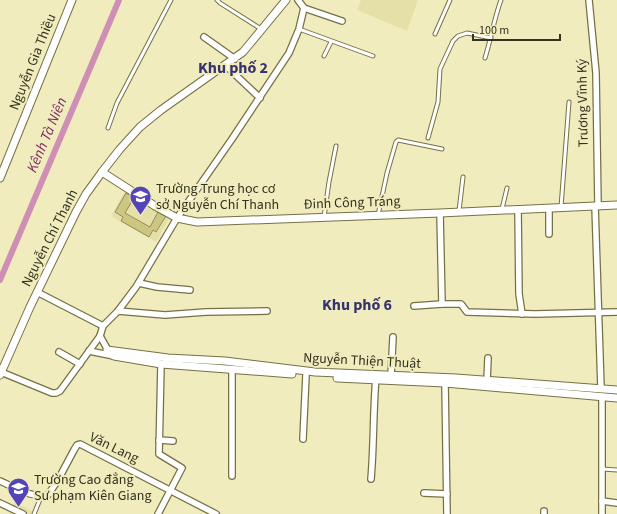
<svg xmlns="http://www.w3.org/2000/svg" width="617" height="514" font-family="'Source Sans 3',sans-serif">
	<style>
		.built { fill: #e5e0a8 }
		.lines { fill: none; stroke-linecap: round; stroke-linejoin: round }
		.canal { stroke: #cf8fb5; stroke-width: 6 }
		.building { fill: #cdc680; stroke: #918d60 }
		.service-casing { stroke: #757145; stroke-width: 5 }
		.minor-casing { stroke: #757145; stroke-width: 8 }
		.tertiary-casing { stroke: #757145; stroke-width: 9 }
		.service { stroke: #fff; stroke-width: 3 }
		.minor { stroke: #fff; stroke-width: 5.5 }
		.tertiary { stroke: #fff; stroke-width: 7 }
		.labels { text-anchor: middle; dominant-baseline: central; stroke-width: 4; stroke-linejoin: round; paint-order: stroke }
		.street-label { font-size: 14px; fill: #343220; stroke: #f0ecbd }
		.poi-label { font-size: 14px; fill: #343220; stroke: #f0ecbd; text-anchor: start }
		.water-label { font-size: 15px; font-style: italic; fill: #792e60; stroke: #f0ecbd }
		.quarter-label { font-size: 16px; font-weight: bold; fill: #37336e; stroke: #f0ecbd }
	</style>
	<rect width="100%" height="100%" fill="#f0ecbd"/>
	<g class="built">
		<path d="M361,0H418L407,31L357,10Z"/>
		<path d="M125,191L170,217L156,242L111,216Z"/>
		<path d="M14,502L38,514H9Z"/>
	</g>
	<g class="lines">
		<path class="canal" d="M0,280L119,0"/>
	</g>
	<path class="building" d="M126,193L134,198L125,213L150,227L158,212L166,216L156,232L153,230L149,237L121,221L123,217L115,212Z"/>
	<g class="lines">
		<defs>
			<g id="service">
				<path d="M217,0L220,3L261,29"/>
				<path d="M299,29L373,56"/>
				<path d="M435,34L450,0"/>
				<path d="M324,56L331,42"/>
				<path d="M485,58C491,39 494,19 501,0"/>
				<path d="M108,128L117,103L171,0"/>
				<path d="M428,138L438,102L440,69L453,41L458,36L467,33L491,38"/>
				<path d="M561,207L569,102"/>
				<path d="M502,209L507,188"/>
				<path d="M459,211L463,177"/>
				<path d="M378,215L387,173L396,142L398,140L442,149"/>
				<path d="M324,217L329,182L336,146"/>
				<path d="M602,469L617,470"/>
				<path d="M34,514L41,497"/>
			</g>
			<g id="minor">
				<path d="M589,0L596,73L598,206"/>
				<path d="M304,8L342,21"/>
				<path d="M204,37L235,59"/>
				<path d="M225,65L260,98"/>
				<path d="M595,206L601,388"/>
				<path d="M549,208V234"/>
				<path d="M518,209L519,294L522,314"/>
				<path d="M440,213L442,304H461L467,312L535,314L617,312"/>
				<path d="M139,283L157,287L190,290"/>
				<path d="M37,292L103,326"/>
				<path d="M414,306L442,304"/>
				<path d="M118,311L165,315L206,312L267,311"/>
				<path d="M100,336L109,352"/>
				<path d="M89,351L114,356"/>
				<path d="M59,352L80,364"/>
				<path d="M1,372L52,393H56L60,391L100,336L103,326L118,311L136,287L177,218L232,139L289,53L299,29L304,8L298,0"/>
				<path d="M391,376L393,337"/>
				<path d="M487,381L488,358"/>
				<path d="M445,383L447,514"/>
				<path d="M602,397V514"/>
				<path d="M303,439L306,375"/>
				<path d="M159,440L173,441"/>
				<path d="M232,476V369"/>
				<path d="M371,479C374,445 373,411 376,377"/>
				<path d="M0,481C14,487 33,499 48,495L58,480L74,450L77,445L80,444L216,514"/>
				<path d="M424,493L447,494"/>
				<path d="M602,501L617,503"/>
				<path d="M0,503L23,514"/>
				<path d="M158,514L182,468L159,454L161,364"/>
				<path d="M544,514V511"/>
			</g>
			<g id="tertiary">
				<path d="M102,172L155,206L177,218L197,222L440,213L617,205"/>
				<path d="M0,178L72,0"/>
				<path d="M107,350L168,358L225,361L315,372L456,378L617,390"/>
				<path d="M114,356L161,364L292,374"/>
				<path d="M0,375L30,307L76,212L86,194L102,172L120,149L140,127L161,110L243,52L286,0"/>
				<path d="M337,378L445,383L617,398"/>
			</g>
		</defs>
		<use href="#service" class="service-casing"/>
		<use href="#minor" class="minor-casing"/>
		<use href="#tertiary" class="tertiary-casing"/>
		<use href="#service" class="service"/>
		<use href="#minor" class="minor"/>
		<use href="#tertiary" class="tertiary"/>
	</g>
	<defs>
		<symbol id="school-pin" viewBox="-11 -11 22 30"><path d="M0 17L-7.5 6A9.5 9.5 0 1 1 7.5 6Z" fill="#5444bc" stroke="#f0ecbd"/><path d="M0-5L7-2L0 1L-7-2ZM-4 1L0 2.5L4 1V4Q0 6-4 4Z" fill="#fff"/></symbol>
		<symbol id="university-pin" viewBox="-11 -11 22 30"><path d="M0 17L-7.5 6A9.5 9.5 0 1 1 7.5 6Z" fill="#5444bc" stroke="#f0ecbd"/><path d="M0-5L7-2L0 1L-7-2ZM-4 1L0 2.5L4 1V4Q0 6-4 4Z" fill="#fff"/></symbol>
	</defs>
	<g fill-rule="evenodd">
		<use href="#school-pin" x="128" y="184" width="25" height="34"/>
		<use href="#university-pin" x="6" y="476" width="25" height="34"/>
	</g>
	<g class="labels">
		<g class="street-label">
			<text transform="translate(33 62) rotate(-68)">Nguyễn Gia Thiều</text>
			<text transform="translate(583 103) rotate(-91)">Trương Vĩnh Ký</text>
			<text transform="translate(352 203) rotate(-2)">Đinh Công Tráng</text>
			<text transform="translate(50 238) rotate(-63)">Nguyễn Chí Thanh</text>
			<text transform="translate(362 361) rotate(3)">Nguyễn Thiện Thuật</text>
			<text transform="translate(114 448) rotate(26)">Văn Lang</text>
		</g>
		<g class="poi-label">
			<text x="156" y="189">Trường Trung học cơ<tspan x="156" dy="16">sở Nguyễn Chí Thanh</tspan></text>
			<text x="34" y="480">Trường Cao đẳng<tspan x="34" dy="16">Sư phạm Kiên Giang</tspan></text>
		</g>
		<g class="water-label">
			<text transform="translate(47 135) rotate(-67)">Kênh Tà Niên</text>
		</g>
		<g class="quarter-label">
			<text x="233" y="68">Khu phố 2</text>
			<text x="357" y="305">Khu phố 6</text>
		</g>
	</g>
	<path d="M473 34v6h87v-6" fill="none" stroke="#343220" stroke-width="2"/>
	<text x="479" y="34" font-size="12" fill="#343220" stroke="#f0ecbd" stroke-width="3" paint-order="stroke">100 m</text>
</svg>
